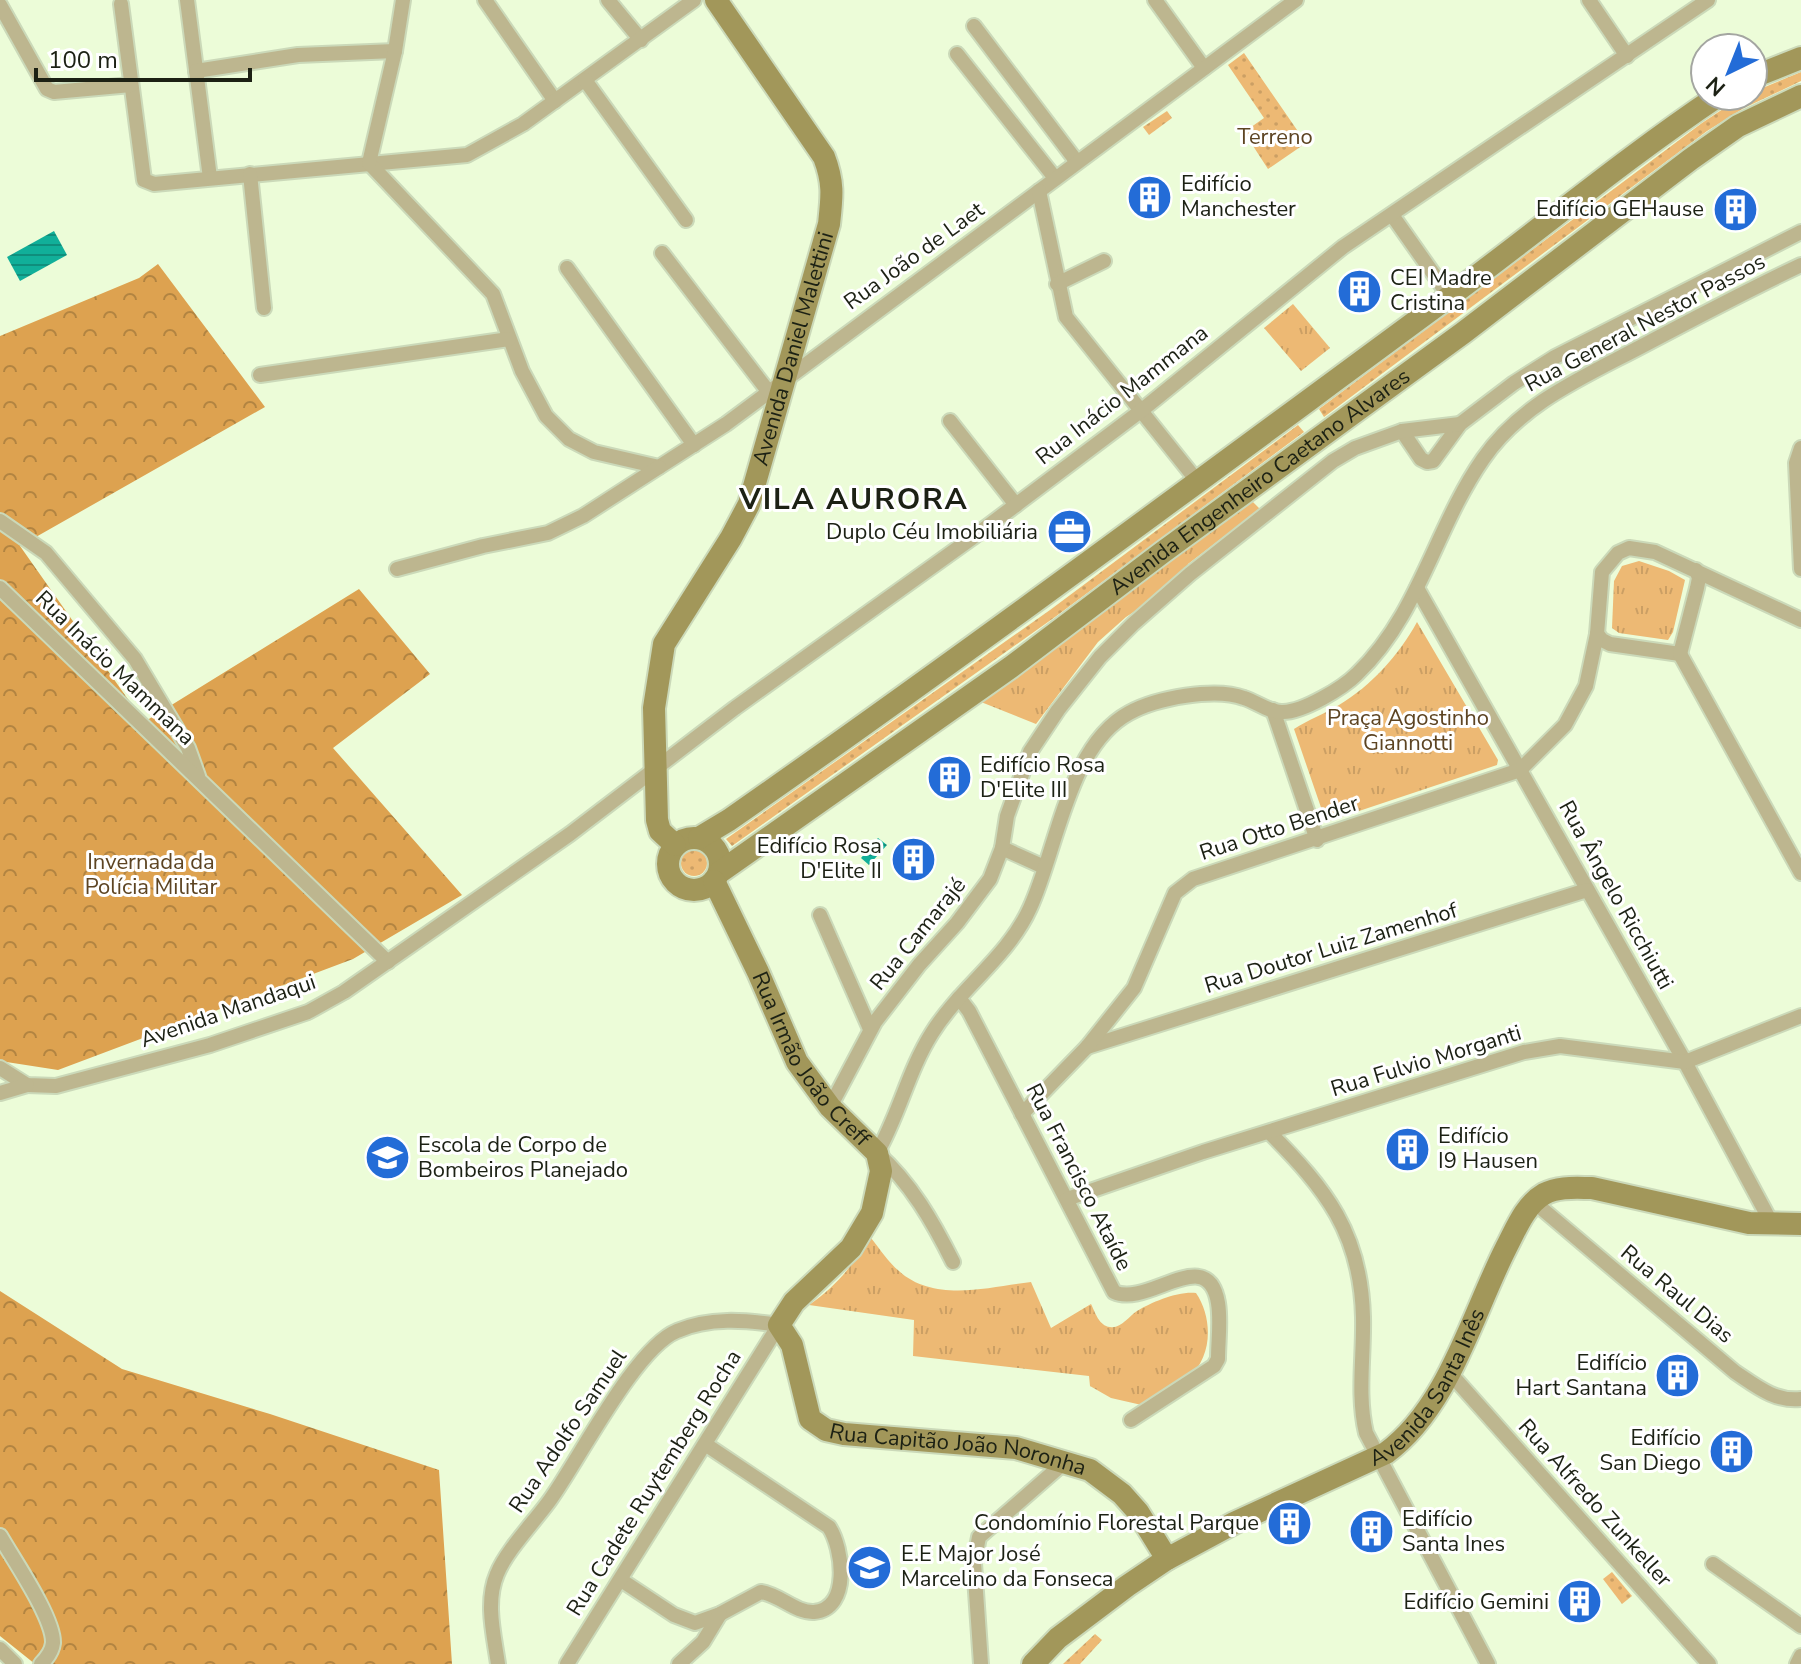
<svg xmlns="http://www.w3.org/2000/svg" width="1801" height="1664" font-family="'Nunito Sans',sans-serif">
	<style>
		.grass { fill: url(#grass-tufts) }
		.forest { fill: url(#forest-crowns) }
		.garden { fill: url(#garden-dots) }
		.water { fill: url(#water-rules) }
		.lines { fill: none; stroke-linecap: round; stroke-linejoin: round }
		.street-casing { stroke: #cbd9b9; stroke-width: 18 }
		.secondary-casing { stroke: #cbd9b9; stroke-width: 26 }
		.street { stroke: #bdb68f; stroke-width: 14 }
		.secondary { stroke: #a2975a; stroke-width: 22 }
		.labels { text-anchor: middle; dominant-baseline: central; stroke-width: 6; stroke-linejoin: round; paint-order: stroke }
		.park-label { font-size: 22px; fill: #5d4422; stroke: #fff }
		.poi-label { font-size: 22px; fill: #1c2114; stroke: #fff; text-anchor: start }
		.street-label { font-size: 22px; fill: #1c2114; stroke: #fff }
		.district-label { font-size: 30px; font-weight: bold; letter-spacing: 2px; fill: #1c2114; stroke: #fff }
	</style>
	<defs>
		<pattern id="grass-tufts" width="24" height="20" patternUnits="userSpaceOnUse" patternTransform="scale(2)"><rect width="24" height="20" fill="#edb974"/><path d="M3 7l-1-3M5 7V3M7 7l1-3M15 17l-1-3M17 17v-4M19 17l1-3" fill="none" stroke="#cb9f64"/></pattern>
		<pattern id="forest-crowns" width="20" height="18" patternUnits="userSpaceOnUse" patternTransform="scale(2)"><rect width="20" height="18" fill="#dda250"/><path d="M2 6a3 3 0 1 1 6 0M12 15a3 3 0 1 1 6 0" fill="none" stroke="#b28441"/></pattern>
		<pattern id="garden-dots" width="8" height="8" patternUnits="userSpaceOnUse" patternTransform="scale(2)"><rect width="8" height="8" fill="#edb974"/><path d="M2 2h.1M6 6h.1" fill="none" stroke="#cb9f64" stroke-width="1.8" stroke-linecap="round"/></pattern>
		<pattern id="water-rules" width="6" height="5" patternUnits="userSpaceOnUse" patternTransform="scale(2)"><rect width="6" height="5" fill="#11af99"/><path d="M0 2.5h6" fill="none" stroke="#0f8e7c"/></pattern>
	</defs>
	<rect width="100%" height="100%" fill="#ecfcd8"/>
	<g class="grass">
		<path d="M1293,304L1330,348L1301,371L1264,328Z"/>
		<path d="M1251,500L1260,509L1188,564L1184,579L1126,617L1098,642L1036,724L981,702Z"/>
		<path d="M1639,561L1669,571L1685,580L1673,632L1668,640L1619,633L1612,628L1614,581L1622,566Z"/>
		<path d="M1417,622L1498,760L1497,765L1326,822L1294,729C1308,720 1324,714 1339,705C1371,686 1399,655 1417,622Z"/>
		<path d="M871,1238C880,1249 888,1262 899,1271C934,1303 989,1287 1031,1282L1051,1328L1091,1304C1095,1312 1099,1326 1110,1327C1121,1329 1129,1316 1137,1311C1152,1302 1178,1291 1196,1293C1213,1318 1213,1357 1188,1378C1175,1389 1159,1397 1146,1406L1111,1398L1090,1386L1089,1376L913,1356L914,1320L809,1305C838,1285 851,1266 871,1238Z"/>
	</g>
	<g class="forest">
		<path d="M158,264L265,407L20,546L144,722L359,589L430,674L333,748L462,895L353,959L58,1070L0,1061V336L139,278Z"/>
		<path d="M0,1291L122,1369L270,1414L439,1470L452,1664H35L0,1636Z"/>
	</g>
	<g class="garden">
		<path d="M1244,53L1306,143L1268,169L1244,132L1264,118L1228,65Z"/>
		<path d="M1801,72V81L1744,108L1707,131L1324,417L1319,409L1702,123L1738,99L1753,96V92Z"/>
		<path d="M1167,111L1172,118L1149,135L1143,127Z"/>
		<path d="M1298,425L1304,432L1055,617L732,846L726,839L1050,610Z"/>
		<circle cx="694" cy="863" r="13"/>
		<path d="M1612,1572L1632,1596L1622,1604L1603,1579Z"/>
		<path d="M1095,1634L1102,1640L1080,1664H1063Z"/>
	</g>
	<g class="water">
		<path d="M54,231L67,255L20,281L7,257Z"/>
		<path d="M878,838L887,845L869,865L861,858Z"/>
	</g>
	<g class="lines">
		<defs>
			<g id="street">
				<path d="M187,0L210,178"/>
				<path d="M485,0L555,101"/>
				<path d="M608,0L641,40"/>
				<path d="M1155,0L1204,68"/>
				<path d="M1589,0L1627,56"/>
				<path d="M121,4L144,180L154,184L467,155L523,124L694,0"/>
				<path d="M0,5L47,89L54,92L131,85"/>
				<path d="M974,26L1077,162"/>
				<path d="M957,54L1055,178"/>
				<path d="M196,71L298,55L395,51"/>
				<path d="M585,80L686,220"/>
				<path d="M369,163L493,294L522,371L546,416L569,439L594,452L659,467L726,424L1296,0"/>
				<path d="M369,163L395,51L403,0"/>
				<path d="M250,174L264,308"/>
				<path d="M1039,191L1066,317L1198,482"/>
				<path d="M1392,215L1449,296"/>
				<path d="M662,253L768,391"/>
				<path d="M567,268L694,445"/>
				<path d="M1057,284L1104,261"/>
				<path d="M260,375L509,339"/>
				<path d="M950,421L1016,505"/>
				<path d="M1402,431L1421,459L1427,462L1433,461L1460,424L1514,383L1555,357L1801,232"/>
				<path d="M1801,448L1796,463L1801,569"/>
				<path d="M0,521L46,553L135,659L188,748L198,776"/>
				<path d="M397,569L483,546L548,533L583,516L659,467"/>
				<path d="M0,588L388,962"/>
				<path d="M1417,588L1685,1062L1772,1224"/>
				<path d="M1597,634L1602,640L1610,644L1680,654"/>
				<path d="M1680,654L1801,873"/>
				<path d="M1680,654L1697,588L1699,578L1696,570"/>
				<path d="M1273,710L1317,840"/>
				<path d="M1002,848L1044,867"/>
				<path d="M820,915L870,1029"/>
				<path d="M959,998L969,1011L1114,1292C1148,1308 1208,1242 1218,1303C1221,1321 1218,1341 1218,1359L1214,1366L1131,1420"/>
				<path d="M1087,1047L1587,890"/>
				<path d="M0,1068L27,1085L56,1086L210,1045L308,1012L344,992L570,834L735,708L972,538L1142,410L1343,247L1708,0"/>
				<path d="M0,1093L27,1085"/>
				<path d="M830,1107L875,1022L919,965L957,923L990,879L1002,848L1007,816L1030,752L1058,710L1100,657L1133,624L1190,574L1333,461L1355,448L1402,431L1460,424"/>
				<path d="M1022,1114L1087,1047L1134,988L1175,893L1193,879L1520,770L1565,725L1586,686L1597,634L1602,572L1618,553L1629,548L1655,552L1801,620"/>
				<path d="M1269,1132C1326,1189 1361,1233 1363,1317C1364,1356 1357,1395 1366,1433L1488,1664"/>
				<path d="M1067,1199L1203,1152L1524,1052L1560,1046L1685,1062L1801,1016"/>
				<path d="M1534,1202L1735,1372C1756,1386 1775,1402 1801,1399"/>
				<path d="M953,1262C933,1222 911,1183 877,1153C899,1115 908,1071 932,1033C960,988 1008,957 1030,908C1057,850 1068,746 1129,713C1156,698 1215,687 1244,698C1257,702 1270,713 1283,712C1303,712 1343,688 1357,674C1419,615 1435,528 1483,459C1522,402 1586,376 1646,344C1697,317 1748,290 1801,265"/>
				<path d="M1449,1372L1709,1664"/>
				<path d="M0,1536C13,1559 54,1618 53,1643C52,1652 47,1658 41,1664"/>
				<path d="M1713,1564L1801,1626"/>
				<path d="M621,1580L674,1615L695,1623L720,1614L761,1592C780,1595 796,1613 814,1612C851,1609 843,1548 829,1527L705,1444"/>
				<path d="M0,1649L15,1664"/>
				<path d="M498,1664C494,1635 485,1602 497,1574C506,1551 535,1521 550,1500C579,1460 635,1348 677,1331C709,1317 745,1320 779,1325L567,1664"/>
				<path d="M679,1664L703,1642L720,1614"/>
				<path d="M981,1664L974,1563L979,1537L1066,1461"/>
				<path d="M1797,1664L1801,1656"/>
			</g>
			<g id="secondary">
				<path d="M1753,77L1801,58"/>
				<circle cx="694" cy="864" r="26"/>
				<path d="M699,838L729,820C971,651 1208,474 1446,299C1537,232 1624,159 1718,96"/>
				<path id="s1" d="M675,845L660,831L657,820L654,708L664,644L731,538L749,504L829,224C832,197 834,183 824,157L716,0"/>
				<path id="s2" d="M720,872L1011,667L1163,552L1463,333L1691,159L1738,126L1801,96"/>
				<path id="s3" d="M714,881L758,972L797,1062L830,1107L877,1153L881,1171L872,1213L851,1248L794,1302L779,1325L792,1345L810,1419L826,1430L844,1434L1016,1448L1090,1470L1122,1494L1138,1512L1167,1559"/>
				<path id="s4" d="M1033,1664L1058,1638L1127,1586L1167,1559L1234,1523L1386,1453C1448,1408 1472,1315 1506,1248C1516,1229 1525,1205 1544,1194C1559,1186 1577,1188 1592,1188L1749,1223L1801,1224"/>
			</g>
		</defs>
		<use href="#street" class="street-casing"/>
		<use href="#secondary" class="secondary-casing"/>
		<use href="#street" class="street"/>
		<use href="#secondary" class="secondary"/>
	</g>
	<defs>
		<symbol id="building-disc" viewBox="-11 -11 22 22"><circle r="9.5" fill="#236cd7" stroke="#fff"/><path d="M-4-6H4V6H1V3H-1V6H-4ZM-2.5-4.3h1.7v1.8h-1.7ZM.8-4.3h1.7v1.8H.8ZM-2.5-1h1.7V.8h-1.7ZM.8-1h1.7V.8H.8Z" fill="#fff"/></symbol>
		<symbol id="office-disc" viewBox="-11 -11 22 22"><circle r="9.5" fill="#236cd7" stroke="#fff"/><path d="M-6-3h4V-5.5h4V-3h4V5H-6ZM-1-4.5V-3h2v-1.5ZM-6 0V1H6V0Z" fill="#fff"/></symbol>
		<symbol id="school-disc" viewBox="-11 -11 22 22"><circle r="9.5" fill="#236cd7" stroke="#fff"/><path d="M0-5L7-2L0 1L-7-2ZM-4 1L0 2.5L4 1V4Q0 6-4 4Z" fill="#fff"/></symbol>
	</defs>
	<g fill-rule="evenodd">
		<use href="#building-disc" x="1124" y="172" width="51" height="51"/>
		<use href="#building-disc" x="1710" y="184" width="51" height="51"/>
		<use href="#building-disc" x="1334" y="266" width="51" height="51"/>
		<use href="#office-disc" x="1044" y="506" width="51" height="51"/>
		<use href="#building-disc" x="924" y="752" width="51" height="51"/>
		<use href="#building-disc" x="888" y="834" width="51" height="51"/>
		<use href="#building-disc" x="1382" y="1124" width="51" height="51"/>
		<use href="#school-disc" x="362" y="1132" width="51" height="51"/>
		<use href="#building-disc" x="1652" y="1350" width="51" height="51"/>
		<use href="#building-disc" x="1706" y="1426" width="51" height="51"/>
		<use href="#building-disc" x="1264" y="1498" width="51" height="51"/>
		<use href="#building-disc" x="1346" y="1506" width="51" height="51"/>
		<use href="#school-disc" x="844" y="1542" width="51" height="51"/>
		<use href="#building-disc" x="1554" y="1576" width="51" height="51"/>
	</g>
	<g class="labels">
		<g class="park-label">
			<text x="1275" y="137">Terreno</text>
			<text x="1408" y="718">Praça Agostinho<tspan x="1408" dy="25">Giannotti</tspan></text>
			<text x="151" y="862">Invernada da<tspan x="151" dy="25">Polícia Militar</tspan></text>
		</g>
		<g class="poi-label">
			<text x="1181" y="184">Edifício<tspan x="1181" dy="25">Manchester</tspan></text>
			<text x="1704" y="209" text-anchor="end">Edifício GEHause</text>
			<text x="1390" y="278">CEI Madre<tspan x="1390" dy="25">Cristina</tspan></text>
			<text x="1038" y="532" text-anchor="end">Duplo Céu Imobiliária</text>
			<text x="980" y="765">Edifício Rosa<tspan x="980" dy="25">D'Elite III</tspan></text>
			<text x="882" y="846" text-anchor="end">Edifício Rosa<tspan x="882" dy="25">D'Elite II</tspan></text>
			<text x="1438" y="1136">Edifício<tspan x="1438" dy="25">I9 Hausen</tspan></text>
			<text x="418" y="1145">Escola de Corpo de<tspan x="418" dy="25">Bombeiros Planejado</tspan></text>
			<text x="1647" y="1363" text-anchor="end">Edifício<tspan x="1647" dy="25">Hart Santana</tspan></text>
			<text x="1701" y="1438" text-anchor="end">Edifício<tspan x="1701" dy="25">San Diego</tspan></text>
			<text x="1402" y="1519">Edifício<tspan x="1402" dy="25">Santa Ines</tspan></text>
			<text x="1259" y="1523" text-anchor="end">Condomínio Florestal Parque</text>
			<text x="901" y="1554">E.E Major José<tspan x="901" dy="25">Marcelino da Fonseca</tspan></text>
			<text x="1549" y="1602" text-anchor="end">Edifício Gemini</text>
		</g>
		<g class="street-label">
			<text transform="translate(914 256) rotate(-36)">Rua João de Laet</text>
			<text transform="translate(1645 323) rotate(-28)">Rua General Nestor Passos</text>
			<text stroke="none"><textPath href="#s1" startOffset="534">Avenida Daniel Malettini</textPath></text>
			<text transform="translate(1122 395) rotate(-38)">Rua Inácio Mammana</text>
			<text stroke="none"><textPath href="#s2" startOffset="666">Avenida Engenheiro Caetano Alvares</textPath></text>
			<text transform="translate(115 668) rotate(44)">Rua Inácio Mammana</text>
			<text transform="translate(1279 828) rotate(-18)">Rua Otto Bender</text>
			<text transform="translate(1616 895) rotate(61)">Rua Ângelo Ricchiutti</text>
			<text transform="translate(918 934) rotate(-51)">Rua Camarajé</text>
			<text transform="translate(1331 948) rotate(-17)">Rua Doutor Luiz Zamenhof</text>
			<text transform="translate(228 1011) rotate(-19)">Avenida Mandaqui</text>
			<text stroke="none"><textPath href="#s3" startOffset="204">Rua Irmão João Creff</textPath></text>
			<text transform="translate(1426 1061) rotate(-17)">Rua Fulvio Morganti</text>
			<text transform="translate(1079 1177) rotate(63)">Rua Francisco Ataíde</text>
			<text transform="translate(1677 1294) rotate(40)">Rua Raul Dias</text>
			<text stroke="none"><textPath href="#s4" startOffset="492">Avenida Santa Inês</textPath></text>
			<text transform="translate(568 1431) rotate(-56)">Rua Adolfo Samuel</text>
			<text stroke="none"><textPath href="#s3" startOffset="782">Rua Capitão João Noronha</textPath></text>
			<text transform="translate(654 1483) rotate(-58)">Rua Cadete Ruytemberg Rocha</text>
			<text transform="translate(1595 1503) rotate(48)">Rua Alfredo Zunkeller</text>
		</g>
		<g class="district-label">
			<text x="854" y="499">VILA AURORA</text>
		</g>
	</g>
	<g transform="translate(1729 72) rotate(223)"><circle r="38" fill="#ffffff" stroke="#a4a6a1" stroke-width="2"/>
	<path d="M0-6L14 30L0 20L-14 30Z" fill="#236cd7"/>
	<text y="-12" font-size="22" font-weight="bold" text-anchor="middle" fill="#1c2114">N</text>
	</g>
	<path d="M36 68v12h214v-12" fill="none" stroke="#1c2114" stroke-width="4"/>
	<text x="48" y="68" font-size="24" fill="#1c2114" stroke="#ffffff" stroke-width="6" paint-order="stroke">100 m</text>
</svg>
